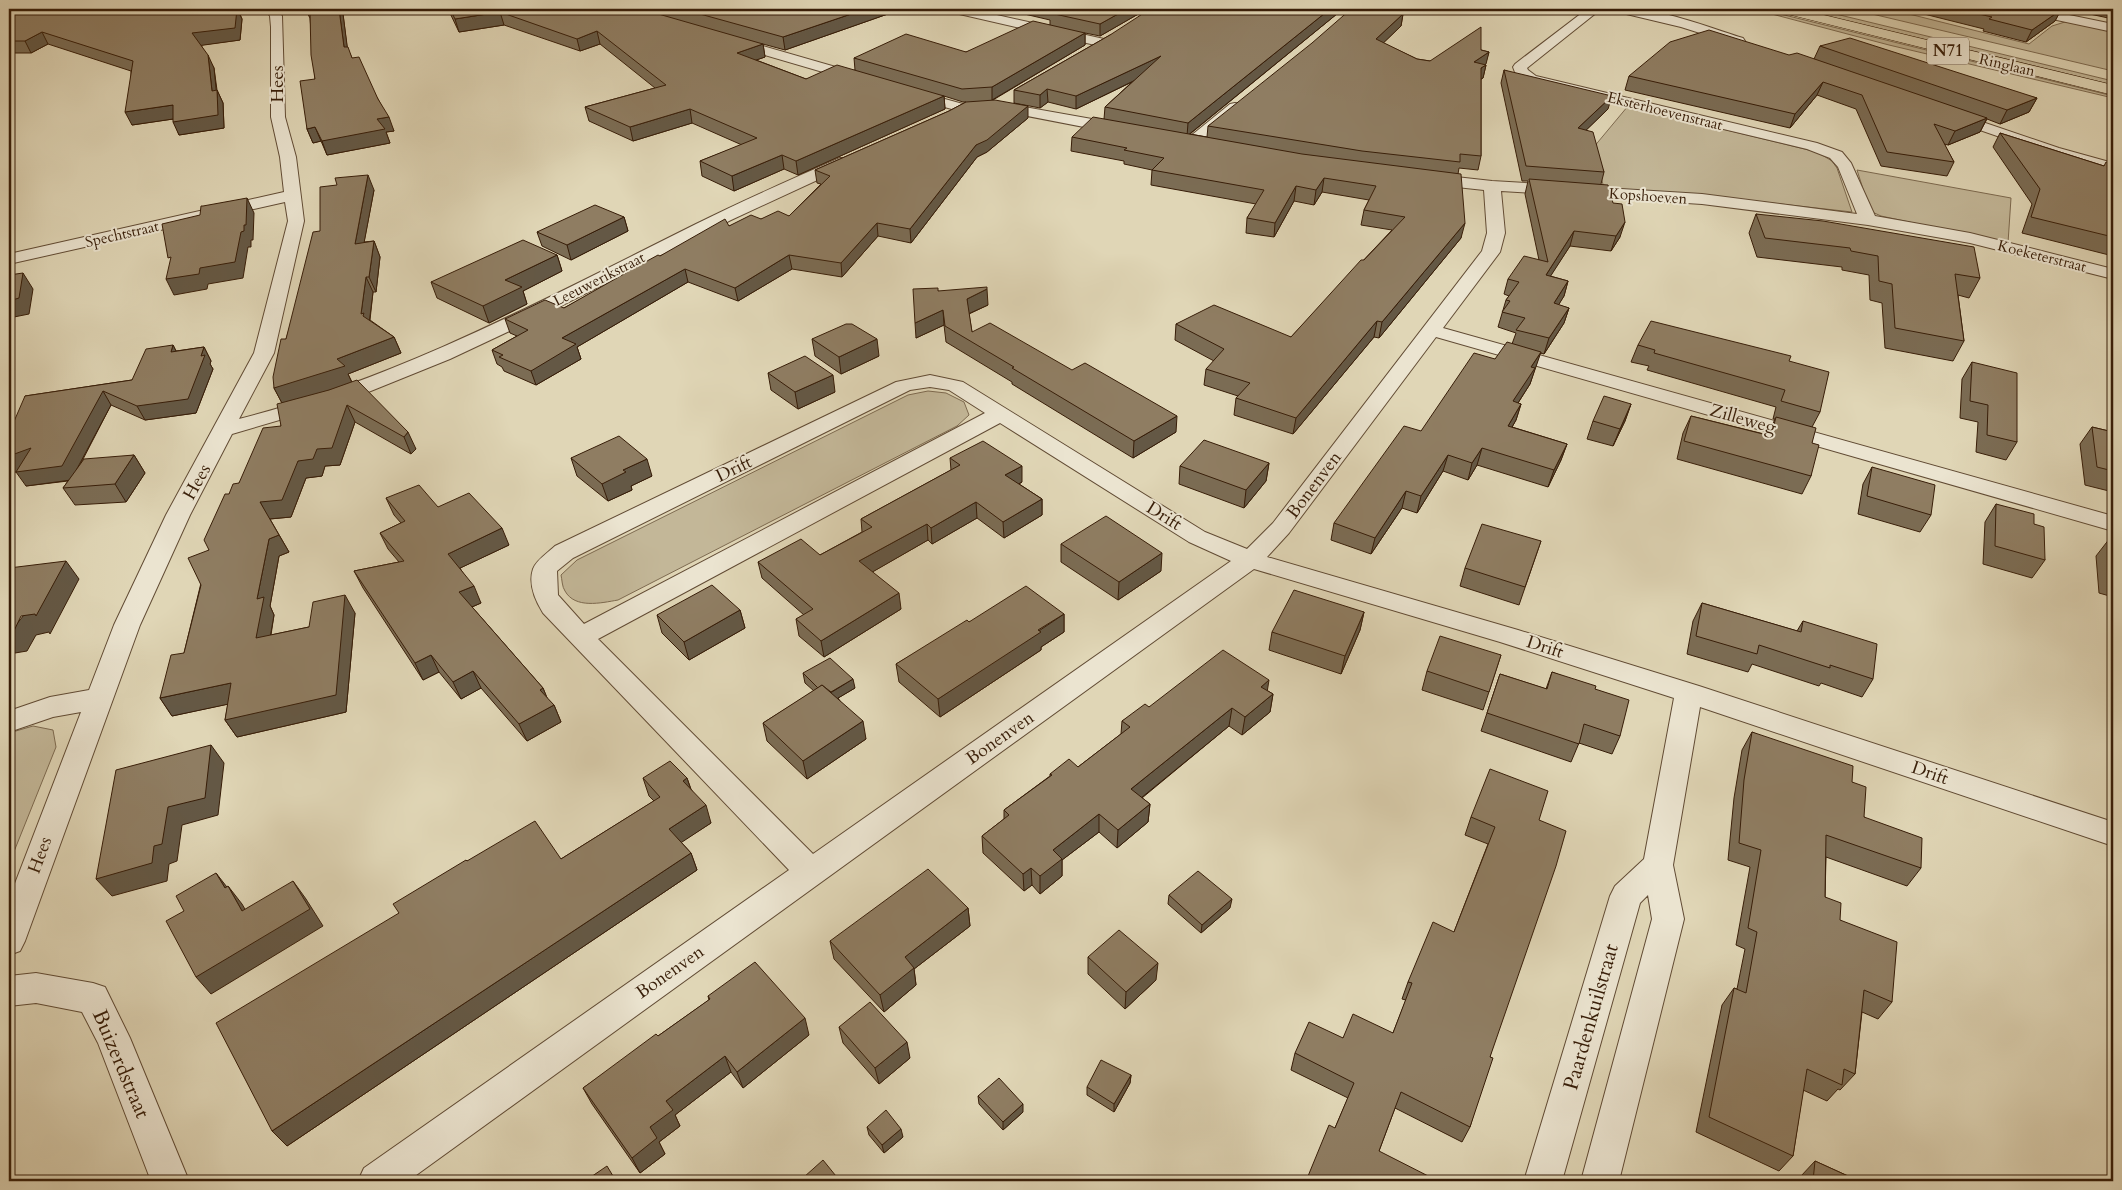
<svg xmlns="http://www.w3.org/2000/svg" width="2122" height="1190" font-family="Cardo,serif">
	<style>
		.green { fill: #c3b798; stroke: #7d6a50 }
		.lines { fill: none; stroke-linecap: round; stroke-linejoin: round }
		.street-casing { stroke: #614b34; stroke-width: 2 }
		.highway-casing { stroke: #371d08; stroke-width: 1 }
		.street { fill: #ebe4d0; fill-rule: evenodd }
		.highway { fill: #e0d6b6; fill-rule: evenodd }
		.wall { fill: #7b6c54; stroke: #371d08 }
		.shaded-wall { fill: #645845; stroke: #371d08 }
		.building { fill: #8f7d62; stroke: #371d08 }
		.labels { text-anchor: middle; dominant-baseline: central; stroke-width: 4; stroke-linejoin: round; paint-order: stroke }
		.far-street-label { font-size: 15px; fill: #371d08; stroke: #ebe4d0 }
		.shield { fill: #ebe4d0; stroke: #6d5944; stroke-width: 1 }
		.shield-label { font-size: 16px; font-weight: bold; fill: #371d08 }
		.street-label { font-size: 18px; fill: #371d08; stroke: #ebe4d0 }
		.near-street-label { font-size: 21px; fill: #371d08; stroke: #ebe4d0 }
	</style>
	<rect width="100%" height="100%" fill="#e0d6b6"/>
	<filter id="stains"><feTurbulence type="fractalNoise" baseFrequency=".004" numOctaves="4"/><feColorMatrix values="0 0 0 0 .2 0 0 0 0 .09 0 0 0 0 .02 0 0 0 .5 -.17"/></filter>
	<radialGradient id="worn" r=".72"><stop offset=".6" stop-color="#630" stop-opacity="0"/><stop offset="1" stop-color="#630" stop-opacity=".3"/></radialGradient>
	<g class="green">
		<path d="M1753,9H1760L2113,96V98L1889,45Z"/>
		<path d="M1798,9H1815L2113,81V85Z"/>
		<path d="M1851,9H1889L2029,44L2052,26L2068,21L2113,31V71Z"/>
		<path d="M1628,106L1817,152L1832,161L1837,168L1852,212L1692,194L1604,188L1593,148Z"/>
		<path d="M1857,170L2011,198L2008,243L1881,216L1870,211Z"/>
		<path d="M928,391L946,393L964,402L969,415L957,426L618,600C601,603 575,609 565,591C562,587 562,579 561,575L577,560L908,395Z"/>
		<path d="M33,726L53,730L56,747L9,864V733Z"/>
	</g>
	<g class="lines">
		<defs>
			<g id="street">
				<path d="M265,9H277L282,16L285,117L296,157L304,221L274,353L239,419C402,377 547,298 696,224C744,200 792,179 840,158H852L854,161L852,164L731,220L531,321L450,359L351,399L232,434L190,515L140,625L25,941L20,951L9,955V899L81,712L53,717L9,732V711L50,697L89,690L114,625L166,515L254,353L288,221L285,202L9,264V254L284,192L280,157L271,117V27L270,16Z"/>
				<path d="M949,9H970L1104,39L1111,43L1104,47L955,13Z"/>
				<path d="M1587,9H1601L1527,68L1528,70L1536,76L1817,143L1842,152L1851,163L1875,216L1970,233L2113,269V279L1970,243L1868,225L1702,204L1501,191L1505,233L1500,252L1443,328L2113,516V531L1436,337L1289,533L1267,557L1518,630L1699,686L2113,822V846L1700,707L1673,865L1684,919L1619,1181H1581L1652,919L1648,895L1640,903L1562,1181H1524L1610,896L1615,886L1644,859L1674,698L1500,642L1254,569L408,1181H358L364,1168L789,870L543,613C535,600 528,584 533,569C536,560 549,552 555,546L896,382L930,375L963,382L1205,532L1247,549L1273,523L1482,251L1487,233L1484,190L1429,184L1423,182L1421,179L1423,176L1429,174L1492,181L1702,194L1857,214L1838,167L1830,158L1807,149L1526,82L1516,75L1513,67L1515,64ZM930,387L949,390L985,413L584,624L558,595L557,571L573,558L910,390ZM1000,423L1189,542L1231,561L813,854L598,639Z"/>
				<path d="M1616,9C1656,6 1704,26 1743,38L1745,41L1738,45L1681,27L1618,12Z"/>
				<path d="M2018,9H2040L2113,24V32L2024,13Z"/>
				<path d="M732,37L867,76L869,79L867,82H857L727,44L725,41Z"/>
				<path d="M912,90L963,104L996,102L1120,124L1125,126L1128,129L1125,132L1120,134L996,110L963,112L907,97L905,94L907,91Z"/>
				<path d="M1235,103L1240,104L1242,107L1240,110L1197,145H1187L1184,142L1187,139L1230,104Z"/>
				<path d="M1950,111L2059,148L2113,163V173L2049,154L1945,118L1943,115L1945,112Z"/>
				<path d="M36,973L93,983L105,987L130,1038L189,1181H151L98,1043L82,1012L36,1003L9,1006V976Z"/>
			</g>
			<path id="highway" d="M1777,9H1799L2113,85V95L1779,12Z"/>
		</defs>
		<use href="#street" class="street-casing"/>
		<use href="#highway" class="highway-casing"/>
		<use href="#street" class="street"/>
		<use href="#highway" class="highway"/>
	</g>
	<g class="wall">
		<path d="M9,9L53,10L59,9H238L242,19L240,40L201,45L214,68L217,90L223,103L224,128L179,135L173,119L132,125L131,71L48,44L31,53H9V17H10L9,14Z"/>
		<path d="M303,9H368L343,14L347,47L352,58L378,99L394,131L386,132L390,143L327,155L321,141L313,143L307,129L315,79L310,18L306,11Z"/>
		<path d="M448,9H902L785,50L763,44L765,57L756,60L806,79L855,70L854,58L966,52L1050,25V20L1003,9H1147L1100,36L1085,33V45L993,100L1028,118L987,152L977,157L911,243L878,236L842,277L792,269L738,301L688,282L577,347L581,359L536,385L504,371L502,367L497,364L492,350L517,336L510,333L505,319L564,308L660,256L729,226L761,219L789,216L821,184L817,183L815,170L949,111L966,102H963L944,96L945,109L798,175L784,169L734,191L702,176L700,161L742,145L692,123L633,141L589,121L585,107L655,88L600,44L580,51L504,25L459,32Z"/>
		<path d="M1343,9L1190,134L1207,137L1208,126L1403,14L1401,26L1383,43L1417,59L1430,61L1481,50L1489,52L1485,65H1486L1483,78L1481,79V156L1478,170L1459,168L1458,174L1461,238L1379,338L1374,337L1293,434L1234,415L1236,398L1238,396L1204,385L1206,369L1214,361L1175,340L1176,324L1291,337L1392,230L1361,225L1364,210L1369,200L1322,192L1314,205L1294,201L1274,237L1246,233L1247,218L1256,204L1151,185L1152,170L1124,164V161L1071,151L1072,137L1104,119L1105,107L1132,82L1076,109L1048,102L1040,108L1014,103V90L1110,35Z"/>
		<path d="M1904,9H2113V19L2071,10L2067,13L2060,11L2055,21L2026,42L1983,31L1984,29Z"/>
		<path d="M1820,46L2037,98L2029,112L2000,124L1987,119L1980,132L1948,145L1944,144L1954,162L1947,176L1881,166L1856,109L1817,95L1790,128L1625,90L1629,76L1814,59Z"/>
		<path d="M1504,70L1608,109L1586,130L1604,172L1601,184L1620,237L1611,251L1570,246L1550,276L1568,281L1564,296L1558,305L1569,308L1564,323L1544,354L1540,353L1530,384L1518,403L1521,404L1516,420L1512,427L1567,444L1561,460L1548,487L1477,465L1468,480L1443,471L1417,513L1402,508L1371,554L1331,540L1334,523L1421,431L1495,359L1512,344L1516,333L1498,327L1506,300L1509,296L1504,294L1508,279L1539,260L1525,194L1528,181H1522L1501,83Z"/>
		<path d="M2000,133L2104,166L2113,164V256L2022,233L2032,204L1993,147Z"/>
		<path d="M374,190L364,242L374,241L380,257L376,292H373L370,320L394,337L401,353L348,374L352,382L416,449L411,454L355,422L340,465L325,466L322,476L306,478L291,517L270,519L289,552L279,556L270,606L274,615L271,635L309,627L355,613L346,712L237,737L225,720L228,704L172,716L160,698L184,653L209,550L229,494L239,483L281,426L282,403L274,388L286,339L320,231Z"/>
		<path d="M1756,214L1980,278L1969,298L1958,295L1964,341L1953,361L1885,348L1882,303L1870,300L1869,275L1842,270V267L1757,257L1749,233Z"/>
		<path d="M624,217L628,231L571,260L542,246L537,232Z"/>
		<path d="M557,255L562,271L523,291L527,304L489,323L437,298L431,282Z"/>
		<path d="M938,291L988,305L969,314L972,332L1176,432L1133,458L1012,384V382L946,342L944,325L916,338Z"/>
		<path d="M812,339L879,356L841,374L815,356Z"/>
		<path d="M173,345L176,351L204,347L211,361L210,364L213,369L196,413L145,420L111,405L80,465L134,455L145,473L126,502L75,505L63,488L68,481L26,486L25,396L132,380Z"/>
		<path d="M1638,345L1789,361L1820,412L1812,427L1811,476L1802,494L1677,459L1683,433L1691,416L1768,435L1775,419H1773L1776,407L1647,370L1649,366L1631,362Z"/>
		<path d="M1972,362L2017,442L2006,460L1976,452L1978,422L1960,418L1962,379Z"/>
		<path d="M768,373L835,392L798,409L771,390Z"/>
		<path d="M1631,404L1625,421L1613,446L1587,439L1593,421Z"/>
		<path d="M2092,427L2113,432V492L2085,485L2080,444Z"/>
		<path d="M571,458L652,476L631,486L632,490L608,501L577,476Z"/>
		<path d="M950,458L1022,482L1019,484L1042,499V515L1004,538L977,518L932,544L928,540L872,572L901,609L824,657L799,636L796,619L804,615L762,578L758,562L820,555L862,532L861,519L951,470Z"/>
		<path d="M1269,463L1266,481L1244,508L1179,484L1180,466Z"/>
		<path d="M1872,467L1931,515L1920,532L1858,514L1863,484Z"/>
		<path d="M386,498L438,507L509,545L460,568L481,603L472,607L543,688L547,698L554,705L561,722L527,741L481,688L461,699L439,672L423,680L363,588L354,571L399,562L388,549L380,533L401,523L394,515Z"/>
		<path d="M1996,504L2034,524L2045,560L2032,578L1983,564L1985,522Z"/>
		<path d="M2110,538L2113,539V597L2099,593L2096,556Z"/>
		<path d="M1541,541L1519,605L1460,586L1465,568Z"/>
		<path d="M1061,544L1161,571L1118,600L1061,562Z"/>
		<path d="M1702,603L1797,631L1803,621L1873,679L1862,697L1821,683L1819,686L1752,664L1748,672L1687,654L1693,621Z"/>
		<path d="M740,610L745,628L689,660L662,633L657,615Z"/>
		<path d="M1364,612L1360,630L1341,674L1269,650L1272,632Z"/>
		<path d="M1064,614V632L1041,647V650L940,717L899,682L896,664L969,622Z"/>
		<path d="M1501,655L1483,710L1422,690L1427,671Z"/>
		<path d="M1552,672L1595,689L1620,736L1612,754L1579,743L1571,762L1481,731L1500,674L1546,689Z"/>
		<path d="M803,673L855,688L838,698L866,739L807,779L767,741L763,723L814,691L805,683Z"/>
		<path d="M1268,691L1273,694L1270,712L1242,735L1229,726L1142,798L1150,804L1148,822L1117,848L1099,832L1062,860V876L1040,894L1032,885L1024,891L983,853L982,836L1004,819V810L1050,776V774L1078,767L1121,734L1122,721L1149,707Z"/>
		<path d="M1752,732L1852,782L1864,817L1921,868L1907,886L1826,857L1825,897L1892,1002L1878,1019L1862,1012L1855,1074L1840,1090L1838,1089L1827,1101L1803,1090L1793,1156L1779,1171L1696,1132L1722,1005L1734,988L1737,989L1745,949L1736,945L1750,867L1728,860L1734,798L1742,750Z"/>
		<path d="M643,778H687L691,789L711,823L681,842L691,853L697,870L287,1146L399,913L467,861L561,859L654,801L649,796Z"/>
		<path d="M1471,817L1539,820L1490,1057L1470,1127L1462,1142L1395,1108L1379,1151L1335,1128L1348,1098L1291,1070L1295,1053L1343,1038L1393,1033L1406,1000L1402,999L1408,982L1454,932L1488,844L1465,835Z"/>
		<path d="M1169,895L1230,908L1201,933L1168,904Z"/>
		<path d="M968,908L970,926L914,969L916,985L884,1012L834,959L830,941Z"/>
		<path d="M1088,957L1156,980L1125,1009L1088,974Z"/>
		<path d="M708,996L809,1035L743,1088L731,1072L675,1115L680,1126L659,1142L665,1154L640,1173L592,1104L583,1088L658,1036L709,1000Z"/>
		<path d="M839,1027L910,1058L879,1084L843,1043Z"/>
		<path d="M1131,1075L1130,1083L1114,1112L1087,1095V1087Z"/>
		<path d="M978,1096L1023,1112L1003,1130L979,1104Z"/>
		<path d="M867,1127L903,1137L884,1153L869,1135Z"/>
		<path d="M1815,1161L1859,1181H1800L1801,1176Z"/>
	</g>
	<g class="shaded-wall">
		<path d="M9,9H40L9,13Z"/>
		<path d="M237,9L242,19L240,40L197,46L192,33Z"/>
		<path d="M339,9H368L343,14L349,60L344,47Z"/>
		<path d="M866,9H902L785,50L783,37Z"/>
		<path d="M1127,9H1147L1100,36V24Z"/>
		<path d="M1330,9H1343L1187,136L1188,123Z"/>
		<path d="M2061,10L2055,21L2026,42L2032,30Z"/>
		<path d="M500,12L504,25L459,32L455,19Z"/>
		<path d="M1403,14L1401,26L1374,52L1376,39Z"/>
		<path d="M597,31L600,44L580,51L577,39Z"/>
		<path d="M42,32L48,44L31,53L25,41Z"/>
		<path d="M1085,33V45L992,100V87Z"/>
		<path d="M763,44L765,57L739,66L737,53Z"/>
		<path d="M1489,52L1486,64L1471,75L1474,62Z"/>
		<path d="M208,55L214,68L217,98V90L223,103L224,128L179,135L173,122L212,91Z"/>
		<path d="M1161,56L1160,68L1076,109V96Z"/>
		<path d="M1486,65L1483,78L1478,81L1481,68Z"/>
		<path d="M1823,82L1817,95L1790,128L1795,114Z"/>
		<path d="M1047,89L1048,102L1040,108V95Z"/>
		<path d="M944,96L945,109L798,175L796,161Z"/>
		<path d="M1612,96L1608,109L1574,142L1578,128Z"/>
		<path d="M2037,98L2029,112L2000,124L2007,110Z"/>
		<path d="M173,105L180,118L132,125L125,112Z"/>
		<path d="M1028,106V118L987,152L977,157L911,243L910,229L976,145Z"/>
		<path d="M690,109L692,123L633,141L630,127Z"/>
		<path d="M389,117L394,131L386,132L390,143L327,155L322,141L377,119Z"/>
		<path d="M1987,118L1980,132L1948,145L1955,131Z"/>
		<path d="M315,127L321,141L313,143L307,129Z"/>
		<path d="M782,155L784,169L734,191L732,176Z"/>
		<path d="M368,175L374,190L361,259L355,244Z"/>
		<path d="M1324,178L1322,192L1314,205L1316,190Z"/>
		<path d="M1296,186L1294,201L1274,237L1275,223Z"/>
		<path d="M247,198L254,213L253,240H251V247H248L243,278L208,284L207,289L174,295L166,279L200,268Z"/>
		<path d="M624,217L628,231L571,260L567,245Z"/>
		<path d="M1625,222L1620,237L1611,251L1616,236Z"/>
		<path d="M877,223L878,236L842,277L841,263Z"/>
		<path d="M1465,223L1461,238L1379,338L1382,322Z"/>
		<path d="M1574,231L1570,246L1541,291L1546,275Z"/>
		<path d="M374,241L380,257L376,292L369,277Z"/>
		<path d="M557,255L562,271L523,291L527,304L489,323L483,306L505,280Z"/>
		<path d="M789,255L792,269L738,301L735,288Z"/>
		<path d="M685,269L688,282L577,347L581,359L536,385L531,371L562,338Z"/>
		<path d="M23,273L33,289L29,314L9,318V301Z"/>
		<path d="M366,277L373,292L369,324L361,314Z"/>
		<path d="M1568,281L1564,296L1550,319L1554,303Z"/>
		<path d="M987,289L988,305L968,314L967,299Z"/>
		<path d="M1569,308L1564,323L1544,354L1549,338Z"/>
		<path d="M943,310L944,325L916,338L915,323Z"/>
		<path d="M1377,321L1374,337L1293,434L1296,418Z"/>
		<path d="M394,337L401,353L348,374L352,383L283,405L274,388L337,359Z"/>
		<path d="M877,339L879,356L841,374L839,357Z"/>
		<path d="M173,345L180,359L171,352Z"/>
		<path d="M204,347L211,361L210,364L213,369L196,413L145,420L137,406L201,356Z"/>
		<path d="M1541,352L1530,384L1509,417L1513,401L1531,367Z"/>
		<path d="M833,375L835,392L798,409L795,392Z"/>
		<path d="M103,391L111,405L71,480L26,486L16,472L9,474V456Z"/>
		<path d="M1521,404L1516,420L1503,443L1508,426Z"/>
		<path d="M1631,404L1625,421L1613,446L1620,429Z"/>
		<path d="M347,405L355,422L340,465L325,466L322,476L306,478L291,517L269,519L260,502L298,461L317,449Z"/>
		<path d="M1177,416L1176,432L1133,458L1134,441Z"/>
		<path d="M408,432L416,449L411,454L404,437Z"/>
		<path d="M1567,444L1561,460L1548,487L1554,470Z"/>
		<path d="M1482,448L1477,465L1468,480L1472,463Z"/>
		<path d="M134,455L145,473L126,502L115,484Z"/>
		<path d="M1448,455L1443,471L1417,513L1421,496Z"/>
		<path d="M647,459L652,476L631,486L632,490L608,501L602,484L623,470Z"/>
		<path d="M1269,463L1266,481L1244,508L1246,490Z"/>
		<path d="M1022,466V482L1006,491L1005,475Z"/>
		<path d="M1406,491L1402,508L1371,554L1375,538Z"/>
		<path d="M1042,499V515L1004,538L1003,522Z"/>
		<path d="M976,502L977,518L932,544L931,528Z"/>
		<path d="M927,524L928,540L862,578L859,561Z"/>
		<path d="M502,528L509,545L456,570L448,554Z"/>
		<path d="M279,535L289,552L279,556L270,606L274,615L267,655L256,638L257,599L269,539Z"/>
		<path d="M1162,553L1161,571L1118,600L1119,582Z"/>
		<path d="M66,561L79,579L50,634L49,632L36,635L27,651L9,654V634Z"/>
		<path d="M474,586L481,603L467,609L459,592Z"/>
		<path d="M899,593L901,609L824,657L821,641Z"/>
		<path d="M345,595L355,613L346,712L237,737L225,720Z"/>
		<path d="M740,610L745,628L689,660L684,642Z"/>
		<path d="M1364,612L1360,630L1341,674L1345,656Z"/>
		<path d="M1064,614V632L1041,647V650L940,717L938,699Z"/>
		<path d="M431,655L439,672L423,680L415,663Z"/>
		<path d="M473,671L481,688L461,699L453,682Z"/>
		<path d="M853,679L855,688L828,704L827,695Z"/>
		<path d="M1269,680L1266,699L1261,687Z"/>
		<path d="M231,683L243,701L172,716L160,698Z"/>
		<path d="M543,688L550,705L540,690Z"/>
		<path d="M1273,694L1270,712L1242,735L1245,717Z"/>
		<path d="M554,705L561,722L527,741L519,724Z"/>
		<path d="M1232,708L1229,726L1130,807L1131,789Z"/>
		<path d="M863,721L866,739L807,779L803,761Z"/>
		<path d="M211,745L224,763L218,815L182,825L177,861L169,864L167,881L112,896L96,879L154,846L168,807Z"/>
		<path d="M687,778L693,796L683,781Z"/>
		<path d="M1150,804L1148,822L1117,848L1118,830Z"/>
		<path d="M706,805L711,823L676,846L669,829Z"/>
		<path d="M1099,814V832L1062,860V876L1040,894V876L1053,850Z"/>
		<path d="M691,853L697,870L287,1146L272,1131Z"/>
		<path d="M1031,868L1032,885L1024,891L1023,874Z"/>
		<path d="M216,873L230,891L225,888Z"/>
		<path d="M293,881L306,899L323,926L211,994L196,977Z"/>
		<path d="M228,886L242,904L256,928L242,911Z"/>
		<path d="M1232,899L1230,908L1201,933L1202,925Z"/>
		<path d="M968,908L970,926L914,969L916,985L884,1012L880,995L905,957Z"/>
		<path d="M1158,963L1156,980L1125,1009L1126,992Z"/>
		<path d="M805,1018L809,1035L743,1088L737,1072Z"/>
		<path d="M907,1042L910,1058L879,1084L875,1068Z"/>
		<path d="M725,1056L731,1072L675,1115L680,1126L659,1142L665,1154L640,1173L632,1158L666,1101Z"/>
		<path d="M1131,1075L1130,1083L1114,1112V1104Z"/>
		<path d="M1023,1104V1112L1003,1130V1122Z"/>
		<path d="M901,1129L903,1137L884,1153L882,1145Z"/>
	</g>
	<g class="building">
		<path d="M35,9H51L53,10L59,9H237L235,28L192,33L208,55L212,91L217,90L218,115L173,122V105L125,112L133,61L42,32L25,41H9V17L13,16L9,13Z"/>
		<path d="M308,9H339L344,47H348L352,58L359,57L378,99L389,117L377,119L385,129L322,141L315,127L307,129L300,81L315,79L311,55L310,13Z"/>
		<path d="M450,9H641L763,44L737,53L806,79L837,65L944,96L796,161L782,155L732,176L700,161L757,138L690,109L630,127L585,107L666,85L597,31L577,39L500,12L455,19Z"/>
		<path d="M682,9H866L783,37Z"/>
		<path d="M1052,9H1127L1100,24L1050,13L1057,10Z"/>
		<path d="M1150,9H1330L1188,123L1105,107L1161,56L1076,96L1047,89L1040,95L1014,90L1110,35Z"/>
		<path d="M1351,9H1382L1403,14L1376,39L1417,59L1430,61L1481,27V50L1489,52L1474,62L1486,65L1481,68V156L1460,154V162L1362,151L1208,126L1312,43Z"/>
		<path d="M1957,9H2057L2061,10L2032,30L1989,19L1992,17Z"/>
		<path d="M1033,21L1085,33L992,87L962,89L854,58L906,34L966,52Z"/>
		<path d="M1709,30L1789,55L1797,53L1987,118L1955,131L1934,124L1954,162L1887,152L1862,95L1823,82L1795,114L1629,76L1670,42Z"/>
		<path d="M1850,38L2037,98L2007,110L1820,46Z"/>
		<path d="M1504,70L1612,96L1578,128L1593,132L1604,172L1526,166Z"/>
		<path d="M995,100L1028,106L987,140L976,145L910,229L877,223L841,263L789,255L735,288L685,269L562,338L576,344L531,371L499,357L503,355L492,350L528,330L505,319L545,300L564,308L638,266L658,255L660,256L725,219L729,226L751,215L761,219L778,211L789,216L830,176L815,170L949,111L966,102Z"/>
		<path d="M1093,117L1302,154L1461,174L1465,223L1382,322L1377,321L1296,418L1236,398L1250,383L1206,369L1224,349L1176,324L1214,305L1291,337L1361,260H1364L1405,217L1364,210L1376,186L1324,178L1316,190L1296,186L1275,223L1247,218L1264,190L1152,170L1164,158L1124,150L1127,148L1072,137Z"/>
		<path d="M2000,133L2104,166L2106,162L2113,164V237L2031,217L2040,189Z"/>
		<path d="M368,175L355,244L374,241L369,277H366L361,314L364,313L363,316L394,337L337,359L345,366L274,388L273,377L281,339H286L313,232L320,231V187L337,185L335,178Z"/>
		<path d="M1529,179L1608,185L1613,203L1622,204L1625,222L1616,236L1574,231L1546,275L1568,281L1554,303L1569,308L1549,338L1516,330L1525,318L1502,312L1510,301L1506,300L1519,282L1508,279L1524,256L1548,262Z"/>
		<path d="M247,198L246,225H244V231L241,232L235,262L200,268L199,274L166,279L171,257L168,258L162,224L200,215L201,206H203Z"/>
		<path d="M595,205L624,217L567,245L537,232Z"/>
		<path d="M1756,214L1823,221L1974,247L1980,278L1955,274L1964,341L1895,328L1892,284L1879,281L1878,256L1851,251L1850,248L1765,238Z"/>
		<path d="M523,240L557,255L505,280L522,287L483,306L431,282Z"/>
		<path d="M23,273L19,298L9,301V275Z"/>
		<path d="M987,287V289L967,299L972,332L990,323L1072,370L1085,363L1177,416L1134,441L1012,368L1014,367L945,326L943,310L915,323L913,289L938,288V291Z"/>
		<path d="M1651,321L1791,356L1789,361L1829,372L1820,412L1781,401L1785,390L1654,353L1655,350L1638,345Z"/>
		<path d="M846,324H852L877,339L839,357L812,339Z"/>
		<path d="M1507,342L1541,352L1531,367L1535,368L1513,401L1521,404L1508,426L1567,444L1554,470L1482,448L1472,463L1448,455L1421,496L1406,491L1375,538L1334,523L1404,426L1421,431L1474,353L1495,359Z"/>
		<path d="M173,345L171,352L204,347L201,356L205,355L188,399L137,406L103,391L62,466L16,472L31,448L9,456V433L25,396L132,380L146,349Z"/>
		<path d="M805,356L833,375L795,392L768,373Z"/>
		<path d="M1972,362L2017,373V442L1987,435L1988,405L1970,401Z"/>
		<path d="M357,380L408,432L404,437L347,405L332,448L317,449L313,459L298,461L282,500L260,502L279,535L269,539L257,599L264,597L256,638L309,627L313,602L345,595L336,695L225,720L231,683L160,698L171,655L184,653L201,585L188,558L209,550L204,540L225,494H229L233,484L239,483L263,428L281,426L277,404L329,390Z"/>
		<path d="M1604,396L1631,404L1620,429L1593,421Z"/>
		<path d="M1691,416L1771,436L1776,417L1816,428L1812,443L1819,445L1811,476L1684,441Z"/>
		<path d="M2092,427L2113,432V471L2097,467Z"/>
		<path d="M619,436L647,459L623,470L626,472L602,484L571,458Z"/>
		<path d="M1204,440L1269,463L1246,490L1180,466Z"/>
		<path d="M983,441L1022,466L1005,475L1042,499L1003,522L976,502L931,528L927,524L859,561L899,593L821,641L796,619L813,609L758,562L801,539L820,555L872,527L861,519L960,465L950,458Z"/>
		<path d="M134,455L115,484L63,488L84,459Z"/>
		<path d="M1872,467L1935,485L1931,515L1867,496Z"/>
		<path d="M419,485L438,507L469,493L502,528L448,554L474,586L459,592L543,688L540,690L554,705L519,724L473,671L453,682L431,655L415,663L354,571L404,561L380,533L405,521L386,498Z"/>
		<path d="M1996,504L2034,514V524L2044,527L2045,560L1995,546Z"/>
		<path d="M1106,516L1162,553L1119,582L1061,544Z"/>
		<path d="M1482,524L1541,541L1525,587L1465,568Z"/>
		<path d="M2110,538L2113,539V575Z"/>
		<path d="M66,561L36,616L35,614L21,616L13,633L9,634V568Z"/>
		<path d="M712,585L740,610L684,642L657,615Z"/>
		<path d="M1026,586L1064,614L1038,630L1041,632L938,699L896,664L967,620L969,622Z"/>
		<path d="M1294,590L1364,612L1345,656L1272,632Z"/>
		<path d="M1702,603L1801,632L1803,621L1877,644L1873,679L1830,665V668L1759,645L1757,654L1696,636Z"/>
		<path d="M1440,636L1501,655L1489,692L1427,671Z"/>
		<path d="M1223,650L1269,680L1261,687L1273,694L1245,717L1232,708L1131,789L1150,804L1118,830L1099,814L1053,850L1062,859L1040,876L1031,868L1023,874L982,836L1009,815L1004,810L1052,775L1050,774L1069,759L1078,767L1130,727L1122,721L1145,704L1149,707Z"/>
		<path d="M830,658L853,679L831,692L822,685L818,688L803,673Z"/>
		<path d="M1552,672L1596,686L1595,689L1629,700L1620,736L1584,724L1579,744L1487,713L1500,674L1547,689Z"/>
		<path d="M822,685L863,721L803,761L763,723Z"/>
		<path d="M1752,732L1853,766L1852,782L1866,787L1864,817L1922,838L1921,868L1826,835L1825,897L1841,903L1840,920L1897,942L1892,1002L1864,990L1855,1074L1844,1069L1842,1085L1807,1069L1793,1156L1709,1117L1734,988L1746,993L1757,932L1748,928L1761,850L1739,843L1744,780Z"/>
		<path d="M211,745L205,798L168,807L162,844L154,846L152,863L96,879L116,770Z"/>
		<path d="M670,761L687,778L683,781L706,805L669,829L691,853L272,1131L216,1023L399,913L393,904L466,860L467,861L535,821L561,859L660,797L643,778Z"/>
		<path d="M1490,769L1548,791L1539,820L1566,831L1556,866L1490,1057L1493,1058L1470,1127L1401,1092L1379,1151L1438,1181H1306L1329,1125L1335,1128L1354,1083L1295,1053L1309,1022L1343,1038L1353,1014L1393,1033L1412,983L1408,982L1433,922L1454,932L1495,827L1471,817Z"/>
		<path d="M928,869L968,908L905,957L914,968L880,995L830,941Z"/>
		<path d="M1198,871L1232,899L1202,925L1169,895Z"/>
		<path d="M216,873L225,888L228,886L242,911L293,881L310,909L196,977L166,921L184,911L176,896Z"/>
		<path d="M1119,930L1158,963L1126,992L1088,957Z"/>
		<path d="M755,962L805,1018L737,1072L725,1056L666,1101L673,1110L650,1127L657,1138L632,1158L583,1088L656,1034L658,1036L710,999L708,996Z"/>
		<path d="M870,1002L907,1042L875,1068L839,1027Z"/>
		<path d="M1101,1060L1131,1075L1114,1104L1087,1087Z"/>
		<path d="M999,1078L1023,1104L1003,1122L978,1096Z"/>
		<path d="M886,1110L901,1129L882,1145L867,1127Z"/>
		<path d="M823,1160L840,1181H808L804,1177Z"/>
		<path d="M1815,1161L1859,1181H1813Z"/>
		<path d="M607,1166L616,1181H585Z"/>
	</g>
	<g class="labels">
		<g class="far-street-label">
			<text transform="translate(2007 65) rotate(13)">Ringlaan</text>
			<text transform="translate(1665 111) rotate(14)">Eksterhoevenstraat</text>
			<text transform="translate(1648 196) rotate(4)">Kopshoeven</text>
			<text transform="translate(122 234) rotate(-13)">Spechtstraat</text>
			<text transform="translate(2042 256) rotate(14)">Koeketerstraat</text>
			<text transform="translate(599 279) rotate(-27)">Leeuwerikstraat</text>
		</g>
		<rect class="shield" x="1927" y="37.5" width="42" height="27" rx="4"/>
		<g class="shield-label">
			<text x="1948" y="51">N71</text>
		</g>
		<g class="street-label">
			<text transform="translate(277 84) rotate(-90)">Hees</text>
			<text transform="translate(1743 419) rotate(16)">Zilleweg</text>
			<text transform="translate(734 469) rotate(-26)">Drift</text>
			<text transform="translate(197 482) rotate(-61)">Hees</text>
			<text transform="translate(1314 485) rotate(-53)">Bonenven</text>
			<text transform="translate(1164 516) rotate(32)">Drift</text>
			<text transform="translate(1545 647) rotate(18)">Drift</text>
			<text transform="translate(1000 738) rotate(-35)">Bonenven</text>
			<text transform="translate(1930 773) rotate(19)">Drift</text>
			<text transform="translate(40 855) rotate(-70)">Hees</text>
			<text transform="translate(670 972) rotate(-35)">Bonenven</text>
		</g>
		<g class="near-street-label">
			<text transform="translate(1591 1017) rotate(-74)">Paardenkuilstraat</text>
			<text transform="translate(121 1064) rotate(67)">Buizerdstraat</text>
		</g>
	</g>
	<rect width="2122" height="1190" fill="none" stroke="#e0d6b6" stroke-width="30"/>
	<rect x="10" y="10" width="2102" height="1170" fill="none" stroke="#371d08" stroke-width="2.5"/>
	<rect x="15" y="15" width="2092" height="1160" fill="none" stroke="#371d08"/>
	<rect width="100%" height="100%" filter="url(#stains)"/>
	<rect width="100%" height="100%" fill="url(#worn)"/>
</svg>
